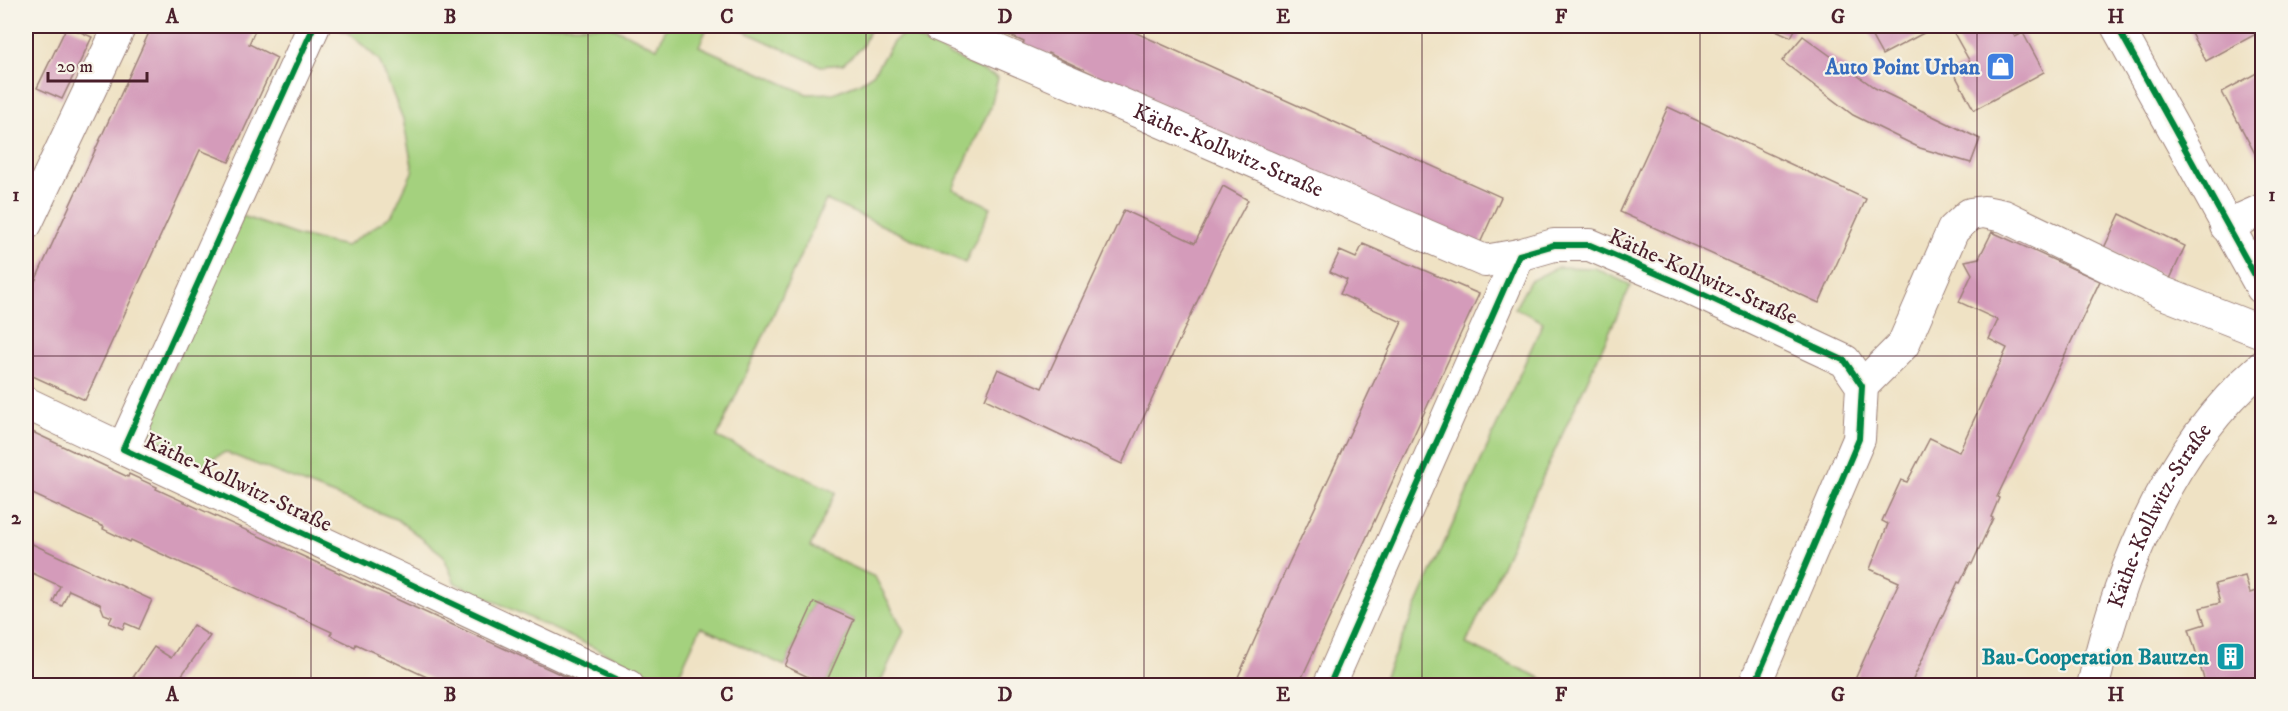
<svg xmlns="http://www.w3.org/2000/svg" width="2288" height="711" font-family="'IM FELL DW Pica',serif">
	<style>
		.green { fill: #a4d17e; stroke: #777854; stroke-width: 1.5 }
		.building { fill: #d49bba }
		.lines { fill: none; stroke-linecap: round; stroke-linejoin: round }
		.minor-casing { stroke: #9c8078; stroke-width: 34 }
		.minor { stroke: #fff; stroke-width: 32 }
		.cycleway-casing { stroke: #f7f3e8; stroke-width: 10 }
		.cycleway { stroke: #00873e; stroke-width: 6 }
		.grid { fill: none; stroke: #4a1f2b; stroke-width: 1.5; stroke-opacity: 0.55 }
		.labels { text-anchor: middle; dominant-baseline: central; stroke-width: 4.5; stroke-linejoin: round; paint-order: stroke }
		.shop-label { font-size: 22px; font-weight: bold; fill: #366cbe; stroke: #f7f3e8; text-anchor: end }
		.street-label { font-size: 22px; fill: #4a1f2b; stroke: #f7f3e8 }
		.culture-label { font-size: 22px; font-weight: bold; fill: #0d838f; stroke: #f7f3e8; text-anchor: end }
		.neatline { fill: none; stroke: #4a1f2b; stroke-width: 2 }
		.grid-label { font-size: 20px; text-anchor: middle; font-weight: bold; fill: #4a1f2b }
	</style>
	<rect width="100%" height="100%" fill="#f7f3e8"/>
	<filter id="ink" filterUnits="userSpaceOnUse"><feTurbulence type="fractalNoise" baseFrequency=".0167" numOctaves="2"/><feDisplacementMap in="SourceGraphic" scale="12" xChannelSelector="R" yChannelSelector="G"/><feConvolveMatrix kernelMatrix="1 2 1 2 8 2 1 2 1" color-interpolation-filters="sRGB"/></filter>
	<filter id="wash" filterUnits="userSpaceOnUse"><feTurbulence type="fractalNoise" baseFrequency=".008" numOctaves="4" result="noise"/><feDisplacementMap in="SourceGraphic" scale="24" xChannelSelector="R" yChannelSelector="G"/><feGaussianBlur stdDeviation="1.35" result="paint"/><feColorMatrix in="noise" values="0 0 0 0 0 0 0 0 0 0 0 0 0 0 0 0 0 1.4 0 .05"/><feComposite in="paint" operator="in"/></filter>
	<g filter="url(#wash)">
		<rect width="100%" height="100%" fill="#efe2c4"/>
		<g class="green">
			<path d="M331,26H610L657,48L667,26H708L699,46L807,94L833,93L859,83L873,74L893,42L905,33L998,78L991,106L953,189L991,207L965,263L826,200L717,437L836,492L810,547L875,577L904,631L879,685H825L854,620L814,602L785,666L701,627L674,685L455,583L443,555L398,520L225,452L199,467L168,453L146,427L242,216L299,236L346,246L392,215L413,170L403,119L379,60L350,34Z"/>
			<path d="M732,26H871L862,47L843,64L821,66Z"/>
			<path d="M1558,267L1595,268L1631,285L1466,644L1556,685H1381L1543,322L1515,308L1530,281Z"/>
		</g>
		<g id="blocks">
			<g class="building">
				<path d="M67,26L92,37L62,99L37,88Z"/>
				<path d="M152,26H257L249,44L277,58L229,162L200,150L85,400L26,373V301Z"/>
				<path d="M1002,26H1121L1501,197L1476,252L1048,53L1047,55L1023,45L1024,42L1000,31Z"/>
				<path d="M1767,26H1797L1791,37Z"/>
				<path d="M1866,26H1937L1882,55Z"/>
				<path d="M1950,26H2009L2015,37L2023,33L2044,72L1974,110L1953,71L1970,62Z"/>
				<path d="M2187,26H2252L2256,34L2206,61Z"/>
				<path d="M1803,36L1875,88L1980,139L1971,163L1920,148L1853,115L1782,61Z"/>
				<path d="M2262,70V157L2258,159L2222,92Z"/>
				<path d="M1668,107L1866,199L1819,303L1620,212Z"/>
				<path d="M1223,186L1248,200L1219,254L1122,464L985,399L998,369L1042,388L1124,210L1195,243Z"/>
				<path d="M2120,214L2185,246L2170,279L2104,248Z"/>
				<path d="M1992,232L2100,281L1997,497L1999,498L1991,517L1993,518L1972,564L1970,563L1960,583L1958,582L1910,686H1852L1899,582L1870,569L1888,524L1882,521L1901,480L1907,482L1930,438L1959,452L2007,348L1989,339L1998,320L1959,302L1972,274L1965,261L1979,258Z"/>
				<path d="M1363,244L1479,294L1298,686H1234L1288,565L1402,322L1340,294L1347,280L1330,272L1340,251L1356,258Z"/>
				<path d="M26,429L128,477L129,474L157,487L156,489L586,686H446L356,644L355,647L330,635L332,632L131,540L130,542L103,529L104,527L26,491Z"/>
				<path d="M26,541L152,600L139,629L125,623L123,629L109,623L112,617L104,614L100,604L69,590L62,606L53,602L60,586L26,570Z"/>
				<path d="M2245,576L2250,593L2262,589V686H2206L2189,629L2205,624L2200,608L2220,603L2215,584Z"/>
				<path d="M814,602L854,620L825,685L785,666Z"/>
				<path d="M193,625L210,636L174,686H127L154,647L171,658Z"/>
			</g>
		</g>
	</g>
	<g filter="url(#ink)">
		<use href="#blocks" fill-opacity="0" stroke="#9c8078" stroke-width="1.5"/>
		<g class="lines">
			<defs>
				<g id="minor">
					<path d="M314,26L123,449L628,686"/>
					<path id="s1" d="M940,26L1485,261L1519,255"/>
					<path d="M2117,26L2262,288"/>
					<path d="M26,224L120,26"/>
					<path d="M2226,226L2262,210"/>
					<path d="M1862,386L1903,345L1953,230L1970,214L1984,212L2004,216L2163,293L2262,332"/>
					<path d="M26,403L123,449"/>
					<path d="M1329,686L1519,255L1554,245H1590L1674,281L1845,361L1862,386L1859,439L1754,686"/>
					<path id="s2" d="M2093,686C2120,568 2169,447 2262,367"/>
				</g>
			</defs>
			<use href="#minor" class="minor-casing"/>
			<use href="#minor" class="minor"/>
			<defs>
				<g id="cycleway">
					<path d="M314,26L123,449L628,686"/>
					<path d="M2117,26L2262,288"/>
					<path d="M1329,686L1519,255L1554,245H1590L1674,281L1845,361L1862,386L1859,439L1754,686"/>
				</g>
			</defs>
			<use href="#cycleway" class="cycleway-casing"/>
			<use href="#cycleway" class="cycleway"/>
		</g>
	</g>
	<path class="grid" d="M311,26V686M588,26V686M866,26V686M1144,26V686M1422,26V686M1700,26V686M1977,26V686M26,356H2262"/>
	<defs>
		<symbol id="shop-square" viewBox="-11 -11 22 22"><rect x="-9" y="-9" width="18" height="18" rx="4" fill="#3f7fe0" stroke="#f7f3e8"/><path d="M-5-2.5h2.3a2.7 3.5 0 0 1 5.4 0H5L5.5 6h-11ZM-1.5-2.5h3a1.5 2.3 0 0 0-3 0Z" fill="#fff"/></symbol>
		<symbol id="building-square" viewBox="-11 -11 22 22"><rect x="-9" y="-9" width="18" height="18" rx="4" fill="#0f9aa8" stroke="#f7f3e8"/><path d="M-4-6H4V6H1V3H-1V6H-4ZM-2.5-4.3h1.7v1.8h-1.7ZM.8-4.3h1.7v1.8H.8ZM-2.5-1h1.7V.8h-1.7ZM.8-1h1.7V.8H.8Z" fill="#fff"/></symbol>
	</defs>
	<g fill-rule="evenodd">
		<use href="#shop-square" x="1984" y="50" width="33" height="33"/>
		<use href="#building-square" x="2214" y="640" width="33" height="33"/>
	</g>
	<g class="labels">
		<g class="shop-label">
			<text x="1980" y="67">Auto Point Urban</text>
		</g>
		<g class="street-label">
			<text stroke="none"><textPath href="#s1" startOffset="314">Käthe-Kollwitz-Straße</textPath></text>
			<text transform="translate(1703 277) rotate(24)">Käthe-Kollwitz-Straße</text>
			<text transform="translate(238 483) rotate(25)">Käthe-Kollwitz-Straße</text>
			<text stroke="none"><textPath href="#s2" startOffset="184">Käthe-Kollwitz-Straße</textPath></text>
		</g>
		<g class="culture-label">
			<text x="2209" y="657">Bau-Cooperation Bautzen</text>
		</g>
	</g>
	<rect width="2288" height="711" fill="none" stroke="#f7f3e8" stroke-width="66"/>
	<path d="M48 72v9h99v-9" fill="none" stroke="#4a1f2b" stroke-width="3"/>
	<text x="57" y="72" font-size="18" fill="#4a1f2b" stroke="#f7f3e8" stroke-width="4.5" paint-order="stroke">20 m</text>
	<rect x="33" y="33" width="2222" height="645" class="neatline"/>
	<g class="grid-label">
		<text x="172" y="23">A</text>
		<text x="450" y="23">B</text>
		<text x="727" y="23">C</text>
		<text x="1005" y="23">D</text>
		<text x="1283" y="23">E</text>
		<text x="1561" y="23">F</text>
		<text x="1838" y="23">G</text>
		<text x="2116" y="23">H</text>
		<text x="16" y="201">1</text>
		<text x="2272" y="201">1</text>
		<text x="16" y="524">2</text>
		<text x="2272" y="524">2</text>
		<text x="172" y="701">A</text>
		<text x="450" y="701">B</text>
		<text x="727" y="701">C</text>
		<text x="1005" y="701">D</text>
		<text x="1283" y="701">E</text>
		<text x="1561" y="701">F</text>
		<text x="1838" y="701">G</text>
		<text x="2116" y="701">H</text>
	</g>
</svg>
